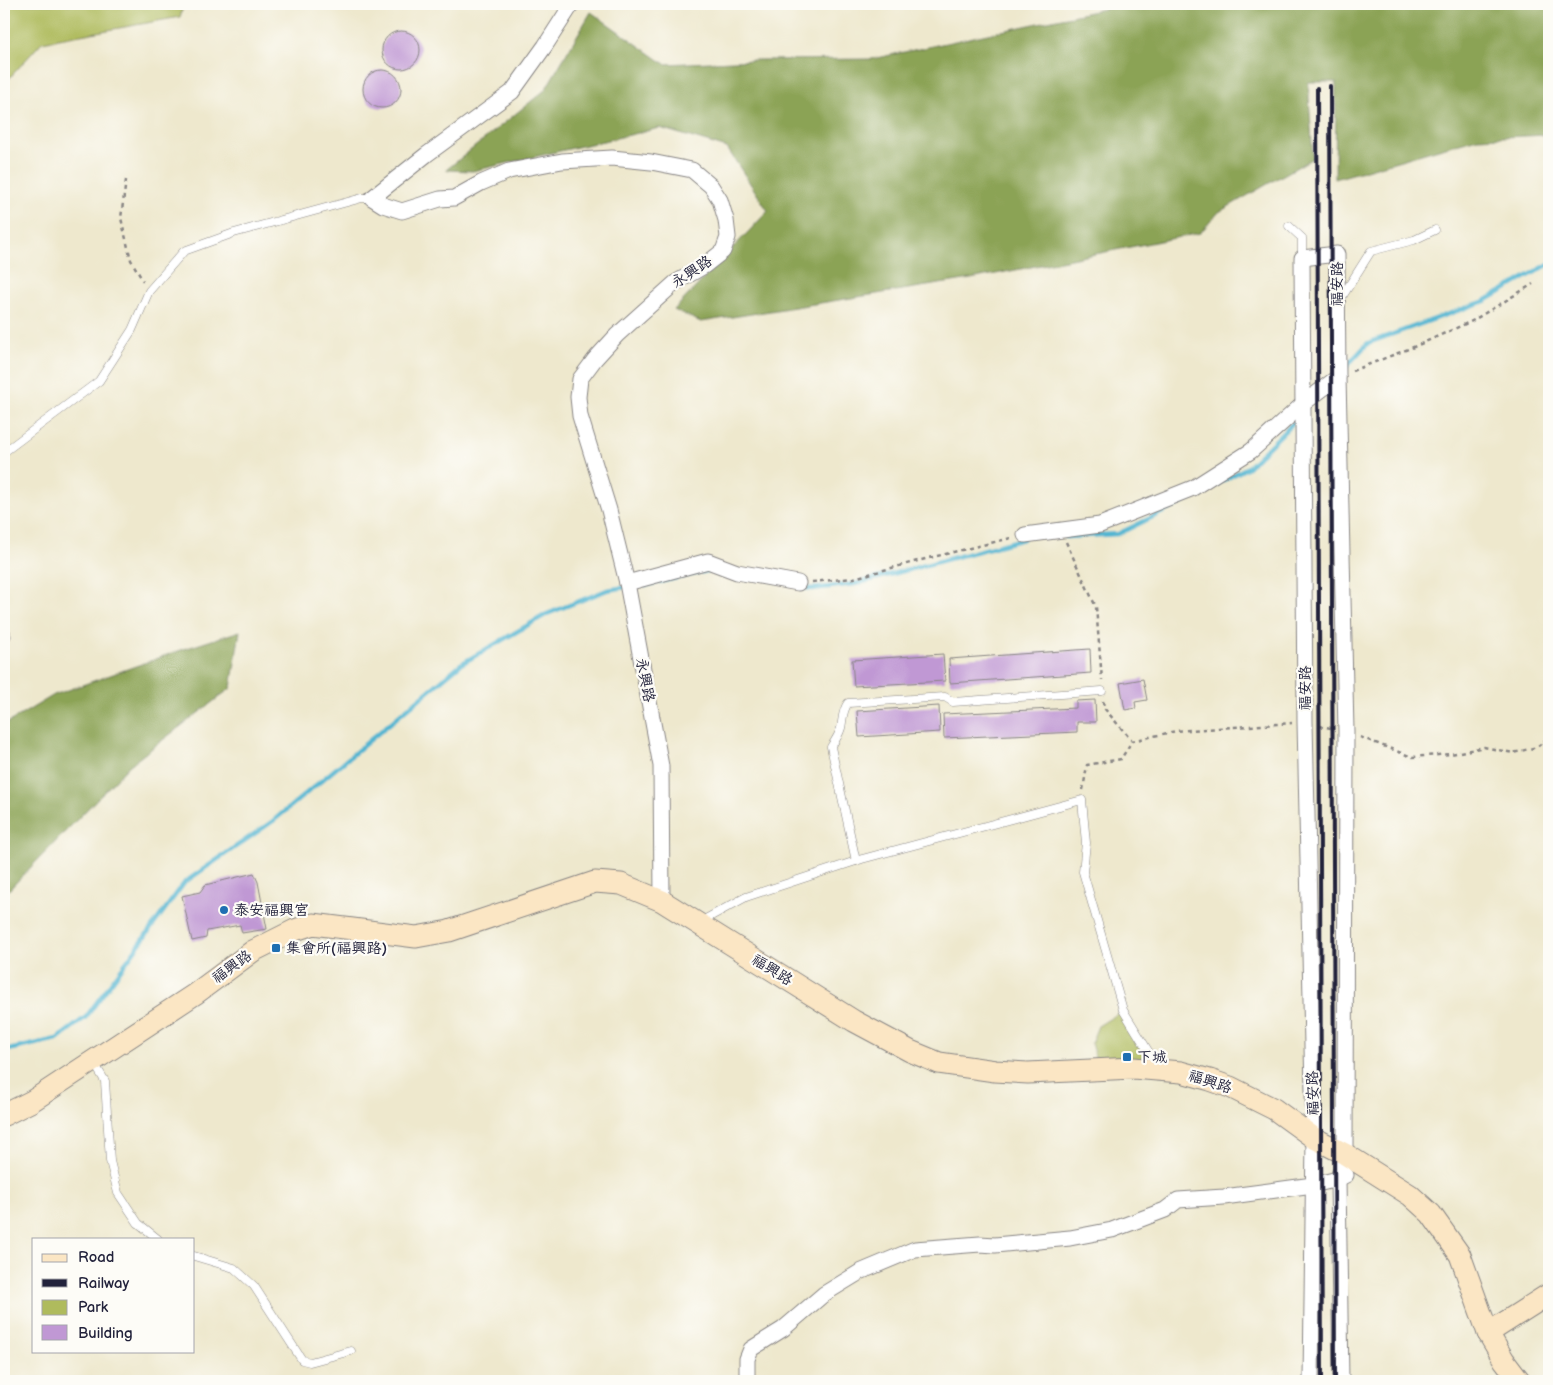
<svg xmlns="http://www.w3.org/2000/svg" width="1553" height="1385" font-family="'Balsamiq Sans','LXGW WenKai TC',sans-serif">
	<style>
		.green { fill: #afbb5d; stroke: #686e4c }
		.forest { fill: #8ba354; stroke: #566248 }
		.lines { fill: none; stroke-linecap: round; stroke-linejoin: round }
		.stream { stroke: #52b5d1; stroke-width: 4.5 }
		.building { fill: #c098d4 }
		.lane-casing { stroke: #888584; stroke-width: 9 }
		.street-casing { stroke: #888584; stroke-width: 17 }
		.secondary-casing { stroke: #888584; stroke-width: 23 }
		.path { stroke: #888584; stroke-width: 2.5; stroke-dasharray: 4 4; stroke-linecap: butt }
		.lane { stroke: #fff; stroke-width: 8 }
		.street { stroke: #fff; stroke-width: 15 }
		.secondary { stroke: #fbe6c4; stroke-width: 21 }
		.rail { stroke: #22223b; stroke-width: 4 }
		.poi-dot { fill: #1f6fb2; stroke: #fdfcf7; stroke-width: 2 }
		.labels { text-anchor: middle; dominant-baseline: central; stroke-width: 4.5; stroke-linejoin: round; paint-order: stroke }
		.street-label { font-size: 15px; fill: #22223b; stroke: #fdfcf7 }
		.poi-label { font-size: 15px; fill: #22223b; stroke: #fdfcf7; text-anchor: start }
	</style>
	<rect width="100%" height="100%" fill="#fdfcf7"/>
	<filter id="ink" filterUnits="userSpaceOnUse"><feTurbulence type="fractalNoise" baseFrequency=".02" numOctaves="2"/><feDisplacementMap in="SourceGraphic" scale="10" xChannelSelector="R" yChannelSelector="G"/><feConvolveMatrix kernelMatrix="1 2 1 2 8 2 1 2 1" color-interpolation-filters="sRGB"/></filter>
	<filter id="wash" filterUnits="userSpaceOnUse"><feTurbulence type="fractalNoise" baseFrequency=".0096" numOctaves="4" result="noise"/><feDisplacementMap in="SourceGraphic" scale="20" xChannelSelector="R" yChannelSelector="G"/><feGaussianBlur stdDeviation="1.12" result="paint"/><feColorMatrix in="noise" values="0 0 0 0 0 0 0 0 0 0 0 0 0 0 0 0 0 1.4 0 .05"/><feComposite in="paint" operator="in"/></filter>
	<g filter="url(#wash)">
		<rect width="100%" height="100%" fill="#eee8cd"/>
		<g class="green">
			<path d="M4,4H184L180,17L42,42L4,84Z"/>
			<path d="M1119,1013L1149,1060H1096L1091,1043L1098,1026Z"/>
		</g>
		<g class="forest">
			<path d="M1194,4H1549V135L1477,138L1335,179L1336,82H1308L1313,158L1219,212L1200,233L971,279L701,322L674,310L768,211L727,148L660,128L473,171L446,170L545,90L591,12L665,64L756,60L872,59L1122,5Z"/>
			<path d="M240,631L231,688L130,765L4,895V725L54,695L178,651Z"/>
		</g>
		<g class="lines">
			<g class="stream">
				<path d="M1342,371L1368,343L1485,301L1549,264"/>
				<path d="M1066,537L1118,534L1181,503L1248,467L1299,417"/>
				<path d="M646,585L711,570L716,571"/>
				<path d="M800,587L812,589L855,584L1023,539"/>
				<path d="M4,1051L57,1039L86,1017L185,882L273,821L461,664L547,614L607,590L626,587"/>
			</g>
		</g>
		<g id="blocks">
			<g class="building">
				<circle cx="401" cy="50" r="19"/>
				<circle cx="382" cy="89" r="19"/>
				<path d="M1090,649L1091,673L950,683L949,659Z"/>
				<path d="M943,654L945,681L854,686L852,660Z"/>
				<path d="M1143,679L1147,700L1135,702L1136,708L1125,710L1120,683Z"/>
				<path d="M1095,700L1096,722H1077V732L944,738L943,714L1076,708V701Z"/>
				<path d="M939,706L940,732L859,737L857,711Z"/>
				<path d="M254,873L258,882L267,929L242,933L240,925L207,931L206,938L192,941L182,896L200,892L205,885Z"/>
			</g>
		</g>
	</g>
	<g filter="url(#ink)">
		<use href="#blocks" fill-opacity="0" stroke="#888584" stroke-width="1"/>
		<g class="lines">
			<defs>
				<g id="lane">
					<path d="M1289,226L1302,238V258"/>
					<path d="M1340,300L1371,251L1414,240L1435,230"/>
					<path d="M4,452L99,381L132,330L149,291L184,251L234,233L362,198H372"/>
					<path d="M4,624L7,636L4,640"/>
					<path d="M856,861L831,747C835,741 839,735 841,728C843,719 842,711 848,703L945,697L953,702L1102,691"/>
					<path d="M700,922L746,897L862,859L1082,800L1086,843L1083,872L1123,1010L1158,1067"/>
					<path d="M94,1063L105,1081L110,1161L118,1193L138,1223L158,1239"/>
					<path d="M194,1256L234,1268L254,1286L302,1360L310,1362L351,1351"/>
				</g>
				<g id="street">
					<path d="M572,4L545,46L512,92L426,155L372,198L383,205L402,211L440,199L454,198L481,183L509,171L562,161L612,158L651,162L692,170L711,186L720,200L726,220L728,237L723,251L704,266L675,283L617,335L595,359L580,379L578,397L580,416L609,510L627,583L661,766L662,901"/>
					<path d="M1025,535L1100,525L1193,488L1251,451L1304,403L1338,377"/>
					<path d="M627,583L708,561L737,572L798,583"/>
					<path d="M747,1381V1359L751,1349L783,1329L824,1294L860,1272L915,1249L980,1244L995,1245L1070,1238L1112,1230L1165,1210L1178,1200L1224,1197L1313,1185L1338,1179L1346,1175"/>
					<path d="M1311,1381L1314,1138L1305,722L1302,258L1337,254L1338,377L1346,731L1345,1154L1338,1179L1341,1381"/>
				</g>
				<g id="secondary">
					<path d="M4,1115L32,1101L195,994L253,951L295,930L313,924L416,937L449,931L595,882L621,884L662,901L854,1021L910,1051L939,1063L995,1071L1028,1073L1133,1068L1181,1072L1210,1080L1230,1087L1274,1109L1314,1138L1345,1154L1410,1195L1431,1214L1460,1255L1488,1333L1504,1360L1520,1381"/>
					<path d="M1488,1333L1549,1294"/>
				</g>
			</defs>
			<use href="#lane" class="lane-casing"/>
			<use href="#street" class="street-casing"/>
			<use href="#secondary" class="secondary-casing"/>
			<g class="path">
				<path d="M126,180L121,218L131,260L143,281"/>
				<path d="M1352,371L1416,346L1472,321L1533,284"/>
				<path d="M1066,542L1096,607L1102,680"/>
				<path d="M812,582L854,578L929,558L1011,538"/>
				<path d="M1103,701L1104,708L1132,741"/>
				<path d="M1319,726L1331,728"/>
				<path d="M1360,737L1412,757L1451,754L1484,747L1513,753L1537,747L1549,737"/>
				<path d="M1083,790L1087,765L1121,759L1132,741L1176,731L1292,723"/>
			</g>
			<use href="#lane" class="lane"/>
			<use href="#street" class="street"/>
			<use href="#secondary" class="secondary"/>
			<g class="rail">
				<path d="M1330,86L1335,1381"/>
				<path d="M1317,88L1322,1381"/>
			</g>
		</g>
	</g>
	<g class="poi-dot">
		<circle cx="224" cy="910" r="5"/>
		<rect x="271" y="943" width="10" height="10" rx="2.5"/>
		<rect x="1122" y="1052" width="10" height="10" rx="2.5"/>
	</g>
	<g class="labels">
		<g class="street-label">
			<text transform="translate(692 272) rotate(-34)">永興路</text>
			<text transform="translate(1337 284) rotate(-90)">福安路</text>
			<text transform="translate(645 680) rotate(79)">永興路</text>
			<text transform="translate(1305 688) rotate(-90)">福安路</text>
			<text transform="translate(232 967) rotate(-36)">福興路</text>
			<text transform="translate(772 970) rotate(32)">福興路</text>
			<text transform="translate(1210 1082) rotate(18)">福興路</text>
			<text transform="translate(1313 1093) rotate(-91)">福安路</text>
		</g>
		<g class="poi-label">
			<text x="234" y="910">泰安福興宮</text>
			<text x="286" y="948">集會所(福興路)</text>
			<text x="1137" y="1057">下城</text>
		</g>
	</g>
	<rect width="1553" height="1385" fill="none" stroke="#fdfcf7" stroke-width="20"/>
	<rect x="32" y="1238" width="162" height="115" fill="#fdfcf7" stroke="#a5a5ac"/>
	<rect x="42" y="1254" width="25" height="8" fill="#fbe6c4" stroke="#a5a5ac"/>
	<text x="78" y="1262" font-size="15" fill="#22223b">Road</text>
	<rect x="42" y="1279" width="25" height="8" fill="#22223b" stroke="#a5a5ac"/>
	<text x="78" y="1288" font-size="15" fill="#22223b">Railway</text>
	<rect x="42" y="1300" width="25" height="15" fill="#afbb5d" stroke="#a5a5ac"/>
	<text x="78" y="1312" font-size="15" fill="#22223b">Park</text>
	<rect x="42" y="1325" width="25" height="15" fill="#c098d4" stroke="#a5a5ac"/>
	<text x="78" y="1338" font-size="15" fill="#22223b">Building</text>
</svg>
